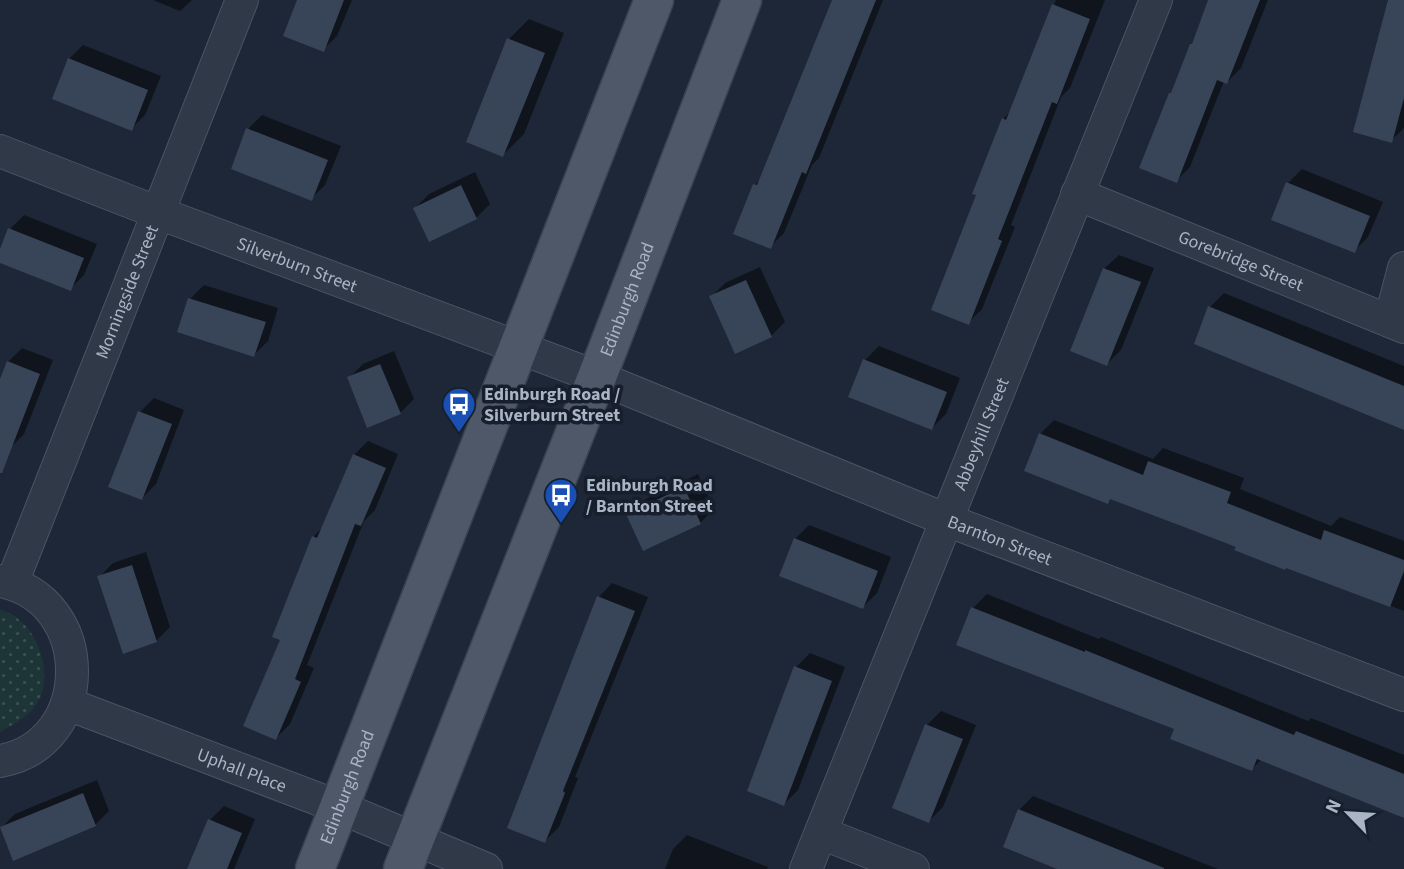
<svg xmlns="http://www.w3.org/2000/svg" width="1404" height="869" font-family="'Source Sans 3',sans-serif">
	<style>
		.grass { fill: url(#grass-dots) }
		.shadow { fill: #0007 }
		.building { fill: #384558 }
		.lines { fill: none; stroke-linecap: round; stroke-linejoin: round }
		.minor-casing { stroke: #4b5463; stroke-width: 34 }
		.primary-casing { stroke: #394351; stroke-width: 41 }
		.minor { stroke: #303947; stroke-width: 32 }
		.primary { stroke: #4e5868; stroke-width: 38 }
		.labels { text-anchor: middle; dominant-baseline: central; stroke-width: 7; stroke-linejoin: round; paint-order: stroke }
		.street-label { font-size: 18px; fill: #a9b4c5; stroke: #161f2b }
		.poi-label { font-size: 18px; font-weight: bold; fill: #a9b4c5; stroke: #161f2b; text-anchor: start }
	</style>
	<defs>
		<pattern id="grass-dots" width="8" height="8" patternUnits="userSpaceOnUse" patternTransform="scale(1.75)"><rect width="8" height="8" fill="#1e3538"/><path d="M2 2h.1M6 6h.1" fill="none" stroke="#3c5053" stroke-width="1.8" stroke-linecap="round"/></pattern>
	</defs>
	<rect width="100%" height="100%" fill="#1d2737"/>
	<path class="grass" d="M0,610C33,617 53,666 41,696C33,715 16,723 0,732Z"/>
	<g class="shadow">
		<path d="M153,0H192L180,11Z"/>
		<path d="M299,0H352L337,36L323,50Z"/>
		<path d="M834,0H883L819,158L812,165L784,233L770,247L755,185L762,177Z"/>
		<path d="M1056,0H1105L1070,88L1061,97L1011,225L1015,227L982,309L968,323L1003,119L1012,110Z"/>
		<path d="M1210,0H1268L1241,68L1227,82L1224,81L1190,167L1176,181L1174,90Z"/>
		<path d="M1389,0H1404V128L1391,141Z"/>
		<path d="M529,19L564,33L524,134L503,155L509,39Z"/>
		<path d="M83,45L161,76L145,115L131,129L69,59Z"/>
		<path d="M262,115L341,146L325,185L311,199L248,129Z"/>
		<path d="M1302,169L1383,202L1368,237L1354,251L1288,183Z"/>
		<path d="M475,172L490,204L476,218L415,208L429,194Z"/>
		<path d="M24,215L97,244L84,275L70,289L0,261V254L10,229Z"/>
		<path d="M1119,255L1154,268L1121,350L1107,364L1072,350L1105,268Z"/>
		<path d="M760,267L785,322L771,336L711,297L725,283Z"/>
		<path d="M204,285L278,308L268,341L254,355L180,331L190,299Z"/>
		<path d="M1224,293L1404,366V427L1196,343L1210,307Z"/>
		<path d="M879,346L960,378L946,414L932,428L865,360Z"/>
		<path d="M22,348L53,360L24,434L10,448L0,444V383L8,362Z"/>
		<path d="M394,351L414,399L400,413L349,378L363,364Z"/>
		<path d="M154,398L184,410L156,484L142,498L140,412Z"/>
		<path d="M1054,420L1153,459L1163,448L1244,478L1240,489L1331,526L1340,517L1404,541V611L1111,498L1107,502L1040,434Z"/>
		<path d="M368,441L398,454L375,510L364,521L307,665L314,668L290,724L276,738L282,639L313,537L323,527L354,455Z"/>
		<path d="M698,474L714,509L700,523L628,515L642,501Z"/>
		<path d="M809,525L891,557L877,593L863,607L795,539Z"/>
		<path d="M146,552L170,627L156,641L99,577L113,563Z"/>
		<path d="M612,583L648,597L575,777L578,778L559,827L545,841L599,597Z"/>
		<path d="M987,594L1099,639L1101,637L1308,721L1311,718L1404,755V816L1262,759L1252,769L1176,728L973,608Z"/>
		<path d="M810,653L845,667L798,790L784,804L777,715L796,667Z"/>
		<path d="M941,711L976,725L943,807L929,821L927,725Z"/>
		<path d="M97,780L109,811L95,825L1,828L15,814Z"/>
		<path d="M1033,796L1218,869H1063L1019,810Z"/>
		<path d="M224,806L255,819L234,869H190L210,820Z"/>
		<path d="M687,835L768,867L767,869H665L673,849Z"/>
	</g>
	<g class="building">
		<path d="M297,0H344L324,52L283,36Z"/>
		<path d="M832,0H876L806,174L802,172L771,249L733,234L753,184L757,185Z"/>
		<path d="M1208,0H1260L1227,84L1217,80L1177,183L1139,168L1169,93H1171L1190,44H1192Z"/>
		<path d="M1388,0H1404V98L1392,143L1353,132Z"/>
		<path d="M1052,4L1090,19L1057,104L1052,102L998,239L1002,241L969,325L931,310L976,195L972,194L1002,118L1006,120Z"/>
		<path d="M507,38L545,53L503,157L466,142Z"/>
		<path d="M68,58L148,90L132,131L52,99Z"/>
		<path d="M246,128L328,160L312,201L231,169Z"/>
		<path d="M1286,182L1370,216L1355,253L1271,220Z"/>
		<path d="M461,185L477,219L429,242L413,208Z"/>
		<path d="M8,228L84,258L71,291L0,263V249Z"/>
		<path d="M1103,268L1141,282L1107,366L1070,351Z"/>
		<path d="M746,280L772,337L735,354L709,296Z"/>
		<path d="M188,298L266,322L254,357L177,332Z"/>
		<path d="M1208,306L1404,386V430L1194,344Z"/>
		<path d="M863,359L947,392L932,430L848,397Z"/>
		<path d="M7,361L40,374L2,473H0V379Z"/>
		<path d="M380,364L401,414L367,428L347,377Z"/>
		<path d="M138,411L172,424L142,500L108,487Z"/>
		<path d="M1039,433L1143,475L1148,461L1231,492L1227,503L1321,540L1324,530L1404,560V571L1390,607L1286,568L1285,570L1234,550L1236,547L1192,530L1110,499L1108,504L1024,471Z"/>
		<path d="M353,454L386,468L361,526L355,524L295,679L301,682L276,740L243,726L280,640L272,637L312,536L317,538Z"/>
		<path d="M684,487L701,524L643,551L626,514Z"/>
		<path d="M794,538L878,571L863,609L779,576Z"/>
		<path d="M132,565L157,642L123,654L97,576Z"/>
		<path d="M597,596L635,611L563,791L565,793L545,843L507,828Z"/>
		<path d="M971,607L1085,652V650L1294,735L1296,731L1404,774V818L1257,759L1252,771L1170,739L1174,729L956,645Z"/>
		<path d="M794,666L832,681L784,806L747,791Z"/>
		<path d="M925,724L963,739L929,823L892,808Z"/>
		<path d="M83,793L96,826L13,861L0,827Z"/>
		<path d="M1018,809L1164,868V869H1057L1003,847Z"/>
		<path d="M208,819L242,833L227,869H187Z"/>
	</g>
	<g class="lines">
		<defs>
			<g id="minor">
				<path id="s1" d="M0,151L159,213L597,377L947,520L1404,695"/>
				<path id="s2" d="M1077,194L1404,327"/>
				<path d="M1390,321L1404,268"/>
				<path d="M0,581C96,599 96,744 0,761"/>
				<path id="s3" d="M12,583L242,0"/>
				<path id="s4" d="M68,704L339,807L486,869"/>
				<path d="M821,833L913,869"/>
				<path id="s5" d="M806,869L1156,0"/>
			</g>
			<g id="primary">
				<path id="s6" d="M315,869L654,0"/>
				<path id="s7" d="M403,869L597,377L742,0"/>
			</g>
		</defs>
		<use href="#minor" class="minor-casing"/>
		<use href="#primary" class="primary-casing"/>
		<use href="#minor" class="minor"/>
		<use href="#primary" class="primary"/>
	</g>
	<defs>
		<symbol id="bus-pin" viewBox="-11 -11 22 30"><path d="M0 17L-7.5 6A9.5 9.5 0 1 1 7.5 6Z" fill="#1a4fb4" stroke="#161f2b"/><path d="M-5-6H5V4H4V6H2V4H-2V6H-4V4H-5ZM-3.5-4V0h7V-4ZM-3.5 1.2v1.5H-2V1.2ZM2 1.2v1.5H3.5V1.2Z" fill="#fff"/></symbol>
	</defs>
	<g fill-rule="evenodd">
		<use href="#bus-pin" x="440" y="385" width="38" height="52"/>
		<use href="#bus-pin" x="542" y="476" width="38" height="52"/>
	</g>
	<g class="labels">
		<g class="street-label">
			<text stroke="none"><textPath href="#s2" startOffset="177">Gorebridge Street</textPath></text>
			<text stroke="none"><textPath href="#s1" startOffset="318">Silverburn Street</textPath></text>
			<text stroke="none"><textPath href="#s3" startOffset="313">Morningside Street</textPath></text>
			<text stroke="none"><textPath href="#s7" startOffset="612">Edinburgh Road</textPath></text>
			<text stroke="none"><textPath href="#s5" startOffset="469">Abbeyhill Street</textPath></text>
			<text stroke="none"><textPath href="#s1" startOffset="1073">Barnton Street</textPath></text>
			<text stroke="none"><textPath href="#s4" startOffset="186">Uphall Place</textPath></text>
			<text stroke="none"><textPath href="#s6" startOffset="88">Edinburgh Road</textPath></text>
		</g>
		<g class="poi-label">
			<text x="484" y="394">Edinburgh Road /<tspan x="484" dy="21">Silverburn Street</tspan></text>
			<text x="586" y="485">Edinburgh Road<tspan x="586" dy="21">/ Barnton Street</tspan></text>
		</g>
	</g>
	<g transform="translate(1348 813) rotate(295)" stroke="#161f2b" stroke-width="5" paint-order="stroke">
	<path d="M0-5L12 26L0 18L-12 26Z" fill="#a9b4c5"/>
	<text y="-10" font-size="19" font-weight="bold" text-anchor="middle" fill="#a9b4c5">N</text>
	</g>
</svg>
